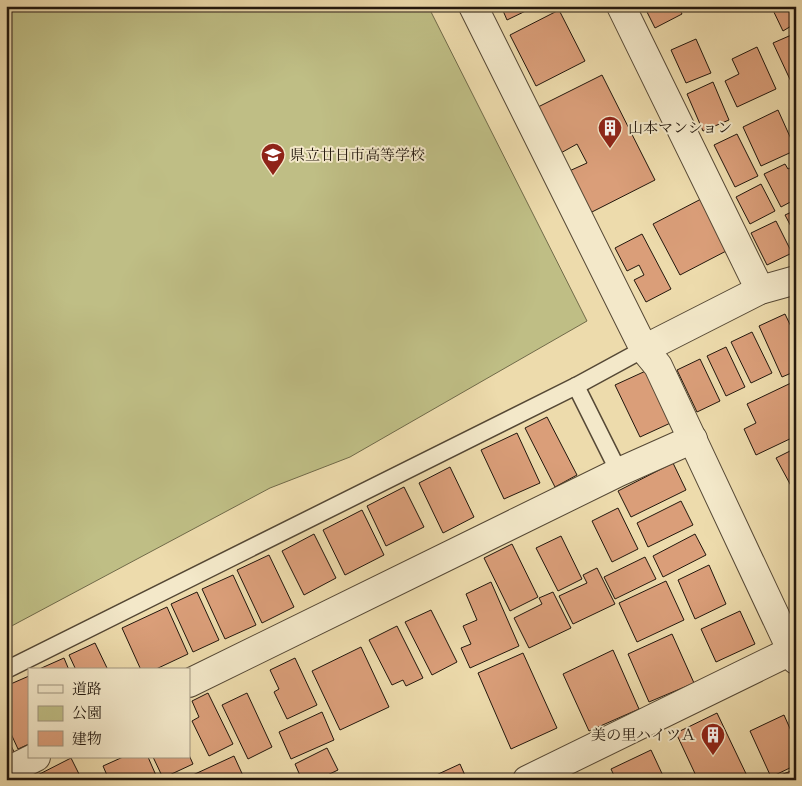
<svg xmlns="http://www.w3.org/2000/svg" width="802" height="786" font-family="'IM FELL Double Pica','Noto Serif JP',serif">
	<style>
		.green { fill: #bfbe85; stroke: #706a49 }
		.building { fill: #da9e79; stroke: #22170d }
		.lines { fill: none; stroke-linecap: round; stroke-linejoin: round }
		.service-casing { stroke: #554835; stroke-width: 19 }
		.minor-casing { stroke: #554835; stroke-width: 30 }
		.tertiary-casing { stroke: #554835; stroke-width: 30 }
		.service { stroke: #f3e8c9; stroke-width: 16 }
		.minor { stroke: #f3e8c9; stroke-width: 28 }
		.tertiary { stroke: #f3e8c9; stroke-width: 28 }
		.labels { text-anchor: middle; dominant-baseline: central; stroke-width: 4; stroke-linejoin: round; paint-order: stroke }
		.poi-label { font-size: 15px; fill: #22170d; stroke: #f3e8c9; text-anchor: start }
	</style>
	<rect width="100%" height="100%" fill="#eddbac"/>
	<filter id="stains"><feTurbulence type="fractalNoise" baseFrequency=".004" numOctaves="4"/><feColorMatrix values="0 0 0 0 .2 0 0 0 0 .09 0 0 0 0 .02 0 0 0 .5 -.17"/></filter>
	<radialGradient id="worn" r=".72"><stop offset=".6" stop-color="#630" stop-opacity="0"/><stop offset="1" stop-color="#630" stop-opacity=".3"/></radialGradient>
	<path class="green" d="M6,6H428L587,321L350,457L270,488L6,629Z"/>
	<g class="building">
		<path d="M501,6H536L507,20Z"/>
		<path d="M644,6H678L682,14L655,28Z"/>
		<path d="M771,6H796V23L783,31Z"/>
		<path d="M559,10L585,61L536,86L510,35Z"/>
		<path d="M796,33V88H794L773,43Z"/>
		<path d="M696,39L711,73L686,83L671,50Z"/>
		<path d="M757,47L776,89L737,107L725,81L739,74L732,59Z"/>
		<path d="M602,75L655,180L588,214L567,172L587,163L577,144L559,154L536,108Z"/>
		<path d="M713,82L729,120L703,131L687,94Z"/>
		<path d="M778,110L796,150L761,166L743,127Z"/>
		<path d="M737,134L758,176L735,187L714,145Z"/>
		<path d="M785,164L788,169L796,165V199L781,207L764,174Z"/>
		<path d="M761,184L775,211L750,224L736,197Z"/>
		<path d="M703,198L730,249L680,275L653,224Z"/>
		<path d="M796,210V236L785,215Z"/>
		<path d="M776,221L792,253L767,265L751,233Z"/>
		<path d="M642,234L671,289L646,302L634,280L644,275L639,265L627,271L615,248Z"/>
		<path d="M785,314L796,337V371L782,377L759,326Z"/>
		<path d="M752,332L772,373L751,383L731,342Z"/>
		<path d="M726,347L745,387L726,396L707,356Z"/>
		<path d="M700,359L720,401L697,412L677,370Z"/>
		<path d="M650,369L677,420L640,437L615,385Z"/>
		<path d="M791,383L796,392V436L756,455L744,429L756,423L747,404Z"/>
		<path d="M547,417L577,475L555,487L525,428Z"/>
		<path d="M517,433L540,483L504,499L481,450Z"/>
		<path d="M796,448V495L776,458Z"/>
		<path d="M673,463L686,490L631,517L618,491Z"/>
		<path d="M450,467L474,517L443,533L419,483Z"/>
		<path d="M404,487L424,527L386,546L367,506Z"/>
		<path d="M681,501L693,525L648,547L637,523Z"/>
		<path d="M618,508L638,549L612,562L592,521Z"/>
		<path d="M362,510L384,555L345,575L323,530Z"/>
		<path d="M314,534L336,578L304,595L282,551Z"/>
		<path d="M695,534L706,555L663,577L653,556Z"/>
		<path d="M561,536L582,579L558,591L536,548Z"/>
		<path d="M512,544L538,597L510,611L484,558Z"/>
		<path d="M269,555L294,607L262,623L237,570Z"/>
		<path d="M645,557L656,579L615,599L604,577Z"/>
		<path d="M709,565L726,604L695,619L678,580Z"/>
		<path d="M597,568L615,604L573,624L559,596L587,583L583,575Z"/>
		<path d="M233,575L256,625L225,639L202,589Z"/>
		<path d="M666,581L684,620L637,642L619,603Z"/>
		<path d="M491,582L519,646L470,668L461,648L471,644L463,626L477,620L466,594Z"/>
		<path d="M197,592L219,640L193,652L171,604Z"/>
		<path d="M553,592L571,628L529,648L514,618L542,604L539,598Z"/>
		<path d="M167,607L188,654L154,670H141L122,628Z"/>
		<path d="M431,610L457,662L432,675L405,622Z"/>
		<path d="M740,611L755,644L716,662L701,629Z"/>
		<path d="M397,626L423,678L406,686L403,680L392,685L369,640Z"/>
		<path d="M672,634L694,683L649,702L628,654Z"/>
		<path d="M95,643L108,670H76L69,655Z"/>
		<path d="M361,647L389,707L340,730L312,671Z"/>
		<path d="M613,650L639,709L589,731L563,674Z"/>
		<path d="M523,653L557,728L511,749L478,673Z"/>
		<path d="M64,658L69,670H37Z"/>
		<path d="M295,658L317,705L287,719L274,692L279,689L270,670Z"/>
		<path d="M29,676V744L18,749L6,723V686Z"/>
		<path d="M208,693L233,744L209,756L192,721L199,717L192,701Z"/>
		<path d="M247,693L272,747L248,759L222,705Z"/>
		<path d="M322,712L334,740L291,759L279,732Z"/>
		<path d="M717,713L749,780H698L676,733Z"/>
		<path d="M784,715L796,742V765L771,777L750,731Z"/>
		<path d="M6,735L15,754L6,758Z"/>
		<path d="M327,748L338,770L317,780H302L295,764Z"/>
		<path d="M651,750L665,780H616L611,769Z"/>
		<path d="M189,755L193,764L163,778L153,757H189Z"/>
		<path d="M234,756L245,780H182Z"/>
		<path d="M123,757H148L158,780H109L103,766Z"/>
		<path d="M71,758L82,780H28Z"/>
		<path d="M460,764L467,780H436L434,776Z"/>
		<path d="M796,769V780H774L773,778Z"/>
	</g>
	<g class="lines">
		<defs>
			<g id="service">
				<path d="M576,386L619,472"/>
				<path d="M6,670L576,386L644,349"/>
			</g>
			<g id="minor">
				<path d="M473,6L644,349L658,366L796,660"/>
				<path d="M621,6L760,290"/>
				<path d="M644,349L760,290L796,280"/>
				<path d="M189,683L619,472L693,439"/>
				<path d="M6,772L36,757"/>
				<path d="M527,780L791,651"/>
			</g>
			<path id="tertiary" d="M791,651L796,650"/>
		</defs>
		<use href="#service" class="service-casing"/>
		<use href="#minor" class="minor-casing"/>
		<use href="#tertiary" class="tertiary-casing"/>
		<use href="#service" class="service"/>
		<use href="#minor" class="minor"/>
		<use href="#tertiary" class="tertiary"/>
	</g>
	<defs>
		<symbol id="building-pin" viewBox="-11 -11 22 30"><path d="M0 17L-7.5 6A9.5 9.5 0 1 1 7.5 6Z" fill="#8f2418" stroke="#f3e8c9"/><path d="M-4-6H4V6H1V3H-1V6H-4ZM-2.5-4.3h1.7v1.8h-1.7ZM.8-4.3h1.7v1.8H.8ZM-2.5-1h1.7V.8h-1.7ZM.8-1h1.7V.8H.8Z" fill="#fff"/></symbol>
		<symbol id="school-pin" viewBox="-11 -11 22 30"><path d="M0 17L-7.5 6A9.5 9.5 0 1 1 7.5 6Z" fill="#8f2418" stroke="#f3e8c9"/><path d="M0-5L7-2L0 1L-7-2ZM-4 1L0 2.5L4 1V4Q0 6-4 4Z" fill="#fff"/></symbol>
	</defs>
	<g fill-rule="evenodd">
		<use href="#building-pin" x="596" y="114" width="28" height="38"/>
		<use href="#school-pin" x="259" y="141" width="28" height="38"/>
		<use href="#building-pin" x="699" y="721" width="28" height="38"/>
	</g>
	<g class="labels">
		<g class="poi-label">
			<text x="628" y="128">山本マンション</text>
			<text x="290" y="155">県立廿日市高等学校</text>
			<text x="696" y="735" text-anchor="end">美の里ハイツＡ</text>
		</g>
	</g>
	<rect width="802" height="786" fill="none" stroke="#eddbac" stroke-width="25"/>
	<rect x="8" y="8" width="787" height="771" fill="none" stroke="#22170d" stroke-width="2.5"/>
	<rect x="12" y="12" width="777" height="761" fill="none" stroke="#22170d"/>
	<rect x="28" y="668" width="162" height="90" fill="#f3e8c9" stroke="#9f947e"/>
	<rect x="38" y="685" width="25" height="8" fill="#f3e8c9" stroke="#9f947e"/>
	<text x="72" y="694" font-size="15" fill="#22170d">道路</text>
	<rect x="38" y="706" width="25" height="15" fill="#bfbe85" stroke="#9f947e"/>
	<text x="72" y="718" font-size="15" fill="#22170d">公園</text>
	<rect x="38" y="731" width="25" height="15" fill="#da9e79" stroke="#9f947e"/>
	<text x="72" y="744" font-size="15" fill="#22170d">建物</text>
	<rect width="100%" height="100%" filter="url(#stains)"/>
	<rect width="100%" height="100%" fill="url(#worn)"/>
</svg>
